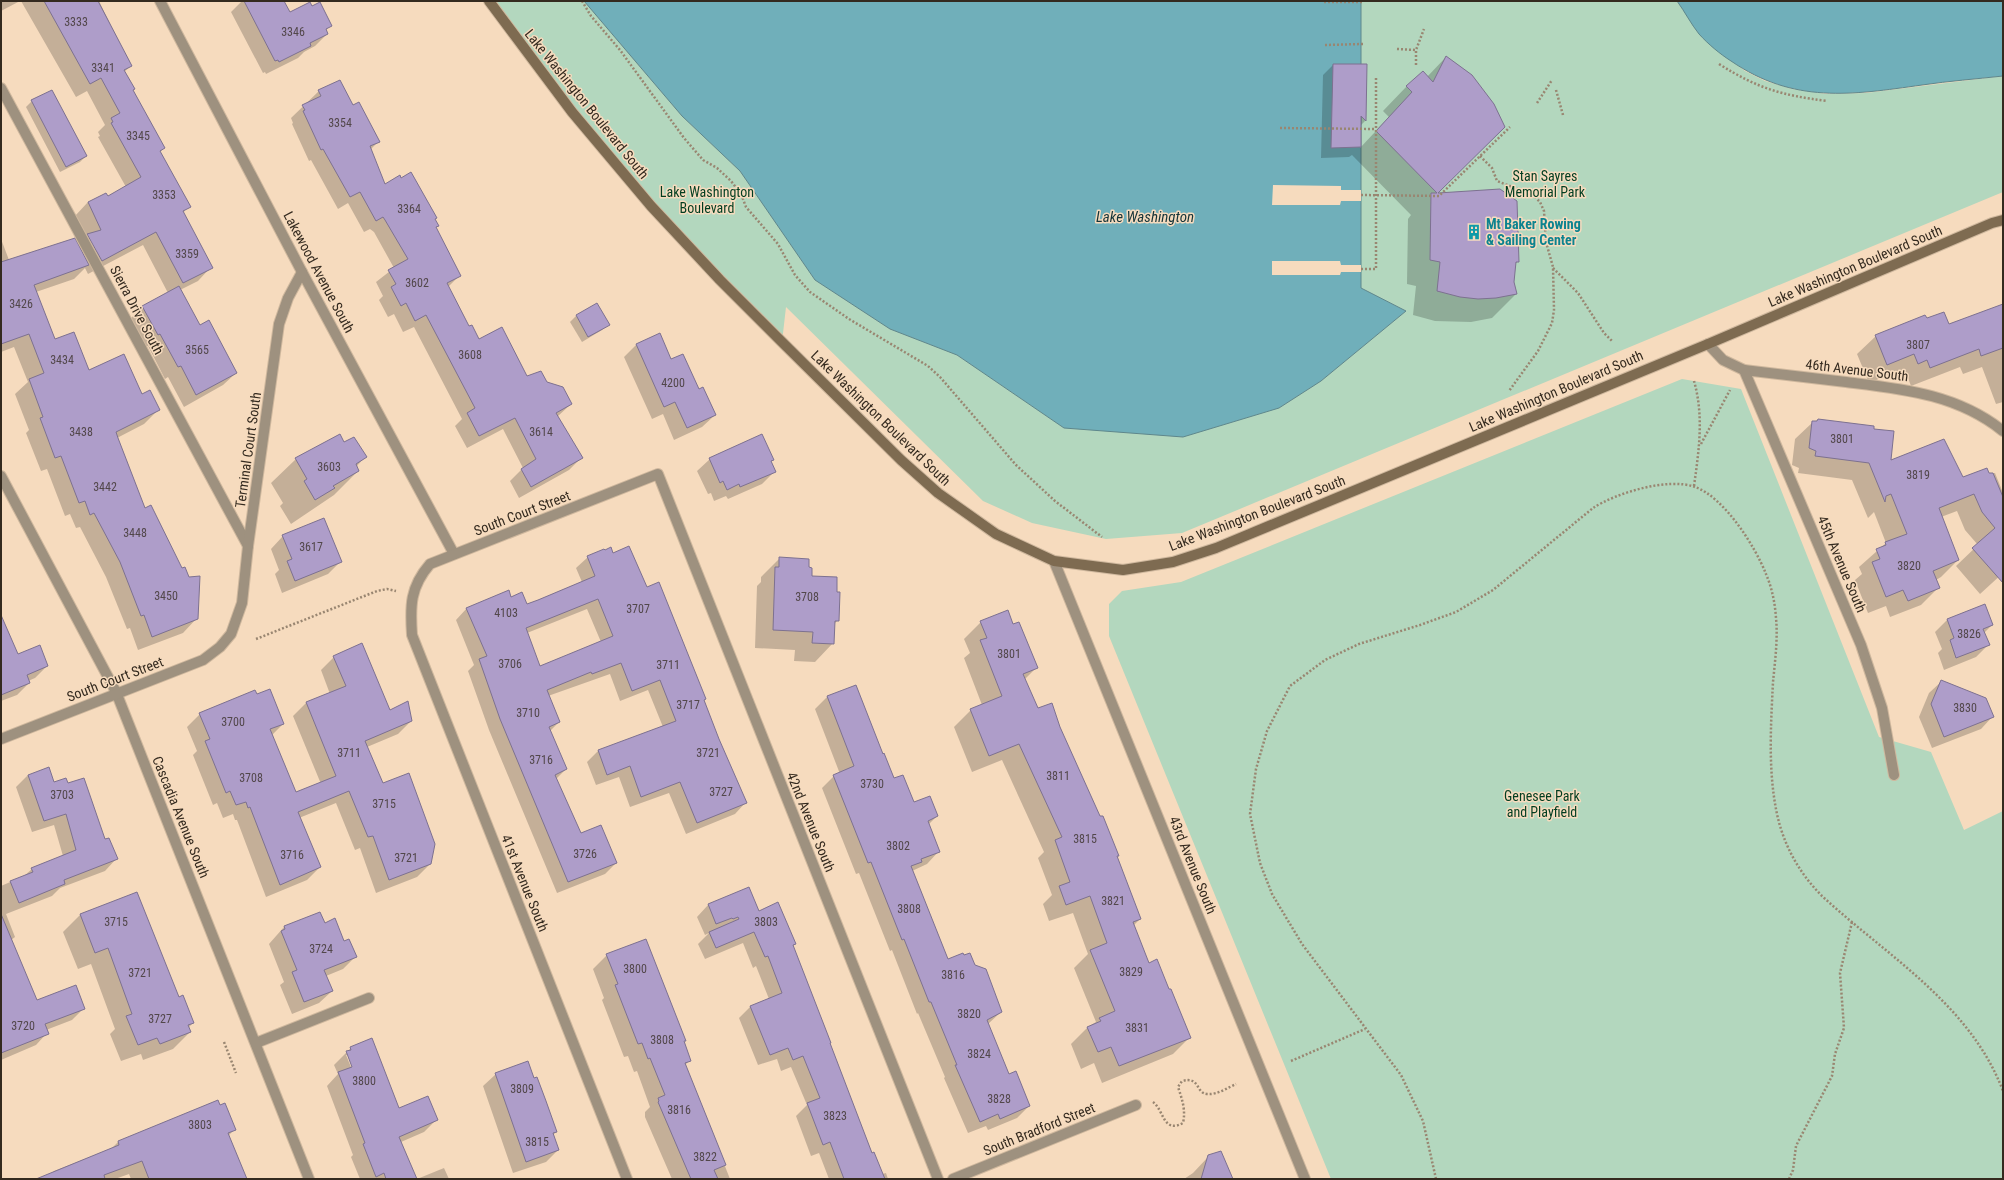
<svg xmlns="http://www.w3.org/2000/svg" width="2004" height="1180" font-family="'Roboto Condensed',sans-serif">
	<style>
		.green { fill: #b3d7be }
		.water { fill: #70afba; stroke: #5e878c }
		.pier { fill: #f6dbbe }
		.shadow { fill: #0003; fill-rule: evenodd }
		.building { fill: #ae9dc9; stroke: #7d7190; fill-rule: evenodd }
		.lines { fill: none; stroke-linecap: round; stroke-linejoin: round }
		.lane-casing { stroke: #cfb89e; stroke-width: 12 }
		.street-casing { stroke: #cfb89e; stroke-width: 12 }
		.secondary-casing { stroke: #cfb89e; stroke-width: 12 }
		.path { stroke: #998671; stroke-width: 2.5; stroke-dasharray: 2 2; stroke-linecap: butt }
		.lane { stroke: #9e917f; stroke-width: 10 }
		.street { stroke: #9e917f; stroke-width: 10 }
		.secondary { stroke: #7e6b51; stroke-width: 10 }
		.labels { text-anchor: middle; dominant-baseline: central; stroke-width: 3; stroke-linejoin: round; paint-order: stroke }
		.number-label { font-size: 12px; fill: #52474a }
		.street-label { font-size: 14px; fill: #342a1f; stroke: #f6dbbe }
		.park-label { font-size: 14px; fill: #003d20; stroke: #f6dbbe }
		.culture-label { font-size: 14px; font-weight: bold; fill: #0d838f; stroke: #f6dbbe; text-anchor: start }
		.water-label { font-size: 15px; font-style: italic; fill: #133338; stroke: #f6dbbe }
	</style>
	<rect width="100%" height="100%" fill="#f6dbbe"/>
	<g class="green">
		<path d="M489,1H584L682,116L740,171L815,280L890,329L957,355L1064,428L1279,408L1321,381L1406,311L1361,288V1H1677L1700,35L1745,71L1765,81L1792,89L1826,94L1866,93L2003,76V192L1182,533L1106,539L1032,523L983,501L786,307L782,342L720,280L572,112Z"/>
		<path d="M1682,379L1741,389L1879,737L1931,752L1964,830L2003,811V1179H1331L1109,636V604L1122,591L1181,582Z"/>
	</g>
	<g class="water">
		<path d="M584,1H1361V288L1406,311L1321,381L1279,408L1183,437L1064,428L957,355L890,329L815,280L740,171L682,116Z"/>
		<path d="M1677,1H2003V76C1976,79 1949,81 1922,85C1851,95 1794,104 1731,61C1720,54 1708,44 1699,34C1691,24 1685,12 1677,1Z"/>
	</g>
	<g class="pier">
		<path d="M1273,185L1341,186V190H1361V201H1341L1340,205H1272Z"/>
		<path d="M1272,261H1340L1341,265H1361V272H1341L1340,275H1272Z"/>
	</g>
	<g class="shadow">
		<path d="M1,1H20L1,11Z"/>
		<path d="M21,1H99L131,66L124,72L132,91L164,148L160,152L189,206L183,213L211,267L198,281L180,290L199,326L236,373L223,385L184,407L168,377L165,379L148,346L145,347L130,319L143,307L168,293L143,245L88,274L85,268L74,279L36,292L54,340L88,372L142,396L158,410L144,424L117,438L144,510L197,618L183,633L138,650L130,628L127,629L106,577L80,527L76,528L70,514L65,516L47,469L41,471L26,433L29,430L15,394L28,382L14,347L1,352V239L9,260L78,246L85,238L75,216L88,202L108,198L126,187L98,137L100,136L98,132L105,125L87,91L76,97Z"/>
		<path d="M242,1H283L290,13L312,8L331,25L325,31L327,34L315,46L304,52L298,58L266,74L265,72L263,73L231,12Z"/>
		<path d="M1446,57L1504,127L1436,194L1518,261L1515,264L1513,282L1516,294L1492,318L1471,322L1435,321L1413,315L1416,286L1407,284L1408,219L1411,215L1352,155L1349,157L1321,158L1323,75L1333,65H1366L1365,121L1360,126V148L1389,117L1383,111L1407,86L1427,77Z"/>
		<path d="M319,91L352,106L378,142L370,150L385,185L434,219L438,226L436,228L460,275L448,287L469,328L479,341L526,377L546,382L571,404L557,417L581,458L569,470L519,498L510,481L523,468L503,429L467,448L455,426L462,419L414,327L403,332L394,314L388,317L379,300L383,296L376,282L394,268L374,232L370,229L364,232L348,203L338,209L311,160L309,161L292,124L293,123L291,118Z"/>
		<path d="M32,101L86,156L80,162L60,172L26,107Z"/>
		<path d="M597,305L608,324L602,330L582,342L570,322L576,316Z"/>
		<path d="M2003,305V402L1996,404L1982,367L1963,374L1960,367L1911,386L1908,378L1899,382L1895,372L1869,383L1857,354L1876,336L1926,320L1948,325Z"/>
		<path d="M637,344L671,361L698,391L715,415L702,427L674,440L663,414L652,419L624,357Z"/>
		<path d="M1818,420L1889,462L1963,478L1995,473L2003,493V573L1980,594L1956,566L1978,545L1965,530L1957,511L1941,517L1958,560L1941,577L1936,580L1939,587L1921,605L1890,617L1886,606L1868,613L1855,580L1862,574L1859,567L1886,543L1874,512L1868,518L1852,480L1798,473L1799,468L1792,465L1795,439L1813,422Z"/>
		<path d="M344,444L365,457L356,467L358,471L334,495L291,524L280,506L283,503L271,483L296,459Z"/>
		<path d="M710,459L773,460L771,462L775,471L762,484L728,499L726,496L714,501L711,493L708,494L697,471Z"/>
		<path d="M283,536L340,562L328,574L282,593L275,574L279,570L271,549Z"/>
		<path d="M612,554L646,588L705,699L704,700L718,740L746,802L735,814L686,834L669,793L630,807L619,777L596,785L587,762L598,751L663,727L648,690L620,701L610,674L548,696L559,722L550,731L566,769L556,779L580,835L616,863L605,874L557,893L489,730L468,671L474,665L456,620L467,608L511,598L526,605L582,582L576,568L588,557ZM587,609L601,642L540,668L527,633Z"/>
		<path d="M780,558L811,577L838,620L834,624L833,643L815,662L794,661L795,650L755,648L757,586L761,582V577Z"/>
		<path d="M1984,605L1992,625L1984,633L1988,645L1976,657L1944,670L1938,653L1942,649L1935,632L1947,620Z"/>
		<path d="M981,622L1013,625L1036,668L1024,680L1038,710L1059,728L1118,856L1116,857L1140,919L1133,926L1148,964L1190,1037L1173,1054L1102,1083L1094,1063L1081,1069L1071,1044L1088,1027L1096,1022L1074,968L1088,954L1073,913L1049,921L1043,904L1052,895L1038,858L1044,852L1002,760L972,772L954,727L971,710L982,705L964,658L970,653L964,639Z"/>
		<path d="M1,650L47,666L35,678L28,681L29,683L17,695L1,701Z"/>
		<path d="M334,657L389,711L411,721L398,734L367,747L383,784L430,864L417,877L376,893L360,848L355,850L336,803L299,818L320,867L307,880L266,897L237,820H235L233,814L223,818L217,803L213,805L193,755L197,751L187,727L200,714L283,724L272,735L296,794L321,784L293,716L306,703L330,694L321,670Z"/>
		<path d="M1942,681L1993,716L1981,729L1932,748L1919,717L1929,693Z"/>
		<path d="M856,686L882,755L894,779L914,803L937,816L928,825L939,851L927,864L912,871L947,960L974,966L1001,1012L988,1024L1008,1075L1029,1106L1017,1118L988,1130L986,1126L968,1133L944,1078L945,1077L918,1013L917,1014L892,950L890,951L859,873L856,874L822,788L834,776L840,774L815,709L827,697Z"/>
		<path d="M28,775L53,783L104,841L116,859L105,871L60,888L52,896L6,914L15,937L11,940L36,1001L84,1008L72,1020L46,1030L47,1033L36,1045L1,1060V886L24,876L32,869L63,856L54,825L32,832L16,787Z"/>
		<path d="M749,889L759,912L795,944L792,947L872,1154L882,1174L886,1173L888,1179H829L819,1153L811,1156L796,1116L807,1105L791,1067L781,1071L777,1059L758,1065L739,1018L750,1007L769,999L756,966L753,968L743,943L705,959L698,944L709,933L705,935L697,917L708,905Z"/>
		<path d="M137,893L178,998L193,1023L188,1028L190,1032L173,1049L143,1060L141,1054L121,1061L110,1034L115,1029L91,964L78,969L63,932L80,915Z"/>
		<path d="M324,924L355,957L343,969L326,976L332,991L319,1003L292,1014L280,985L284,982L269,944L284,927Z"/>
		<path d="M607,955L683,1042L690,1060L685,1065L730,1179H672L645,1117V1112L650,1107L637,1071L634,1072L628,1056L624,1057L602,1000L604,998L593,969Z"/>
		<path d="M351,1048L399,1109L436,1120L424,1132L401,1142L416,1179H360L351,1157L353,1155L327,1086L338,1074L334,1065ZM346,1055H349L355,1071L353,1072Z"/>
		<path d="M496,1074L556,1132L553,1135L558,1150L546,1162L513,1173L483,1086Z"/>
		<path d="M217,1101L234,1130L228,1136L246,1179H131L129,1174L115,1179H47L54,1171L111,1149L118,1142Z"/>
		<path d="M1209,1156L1232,1179H1184L1193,1173Z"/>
		<path d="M444,1168L449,1179H417Z"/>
	</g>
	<g class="building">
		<path d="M44,1H98L132,66L124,70L135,89L133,90L165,148L160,151L191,207L183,211L213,268L183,283L156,232L102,261L87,234L101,230L88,202L106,193L108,196L141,177L111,123L113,122L111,118L120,113L101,78L90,84Z"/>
		<path d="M244,1H284L290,12L310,2L312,6L320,2L332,26L326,29L328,34L310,43L311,46L279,62L278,60L275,61Z"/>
		<path d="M1446,56L1472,75L1494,104L1505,127L1438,193L1500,189L1517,201L1519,262H1516L1514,282L1517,294L1496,298L1478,299L1460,297L1437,291L1440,262L1430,260L1431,193H1437L1376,131L1412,92L1406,86L1423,71L1433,82Z"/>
		<path d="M1333,64H1367L1366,121L1361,116V147L1331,148Z"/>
		<path d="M340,80L353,105L359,102L380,142L370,146L385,184L400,175L401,178L411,172L437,218L435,219L439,226L436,227L461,276L447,283L469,326L472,325L479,339L502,327L527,376L541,371L547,382L563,387L572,404L556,413L583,458L531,487L521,469L536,459L515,418L479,436L467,413L475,408L426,315L415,321L406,303L401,306L391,287L396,284L388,270L408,259L385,220L383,217L376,221L360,192L350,197L323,149L321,150L303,111L305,110L302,105L321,96L318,90Z"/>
		<path d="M52,90L87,156L66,167L31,100Z"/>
		<path d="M75,238L89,265L34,285L55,339L74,332L89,370L124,354L142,394L150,390L160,410L116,432L118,438L145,508L151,505L182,568L185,567L189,577L200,576L198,619L152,637L144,615L141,616L120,562L94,513L90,515L85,501L79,503L61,456L55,458L40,418L43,417L29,379L44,373L29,334L1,344V262Z"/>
		<path d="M179,286L200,325L209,320L237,373L196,395L181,366L178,367L160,334L158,335L142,306Z"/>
		<path d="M597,303L610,325L588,337L576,315Z"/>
		<path d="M2003,304V348L1981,356L1979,349L1930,368L1927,360L1918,364L1914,354L1887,365L1875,335L1925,315L1927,318L1944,312L1949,324Z"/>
		<path d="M660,333L671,359L683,354L699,389L703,387L716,415L687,428L675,402L664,407L636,344Z"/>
		<path d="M1818,419L1874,426V429L1894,431L1891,460L1944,439L1963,477L1987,468L1989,473H1993L2003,497V583L1972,548L1995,528L1982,512L1974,494L1939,508L1959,560L1933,571L1940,588L1908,601L1903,590L1886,597L1872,562L1880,559L1876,549L1886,545L1885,542L1907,534L1891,494L1886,496L1885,502L1869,463L1815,456L1816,451L1809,448L1812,421H1817Z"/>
		<path d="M340,434L344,442L354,437L367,457L356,464L359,471L333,486L335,488L315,500L304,481L307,479L295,458Z"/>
		<path d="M762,434L774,460L771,461L776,472L740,487L739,484L727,490L723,481L720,483L709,458Z"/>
		<path d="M324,518L342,562L295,581L287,561L292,559L282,535Z"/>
		<path d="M629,546L647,587L659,582L706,699L704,700L719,739L747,803L697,823L680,782L641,797L630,766L607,775L598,750L676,721L660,680L632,691L621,663L592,674L591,672L547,690L560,722L549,727L567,769L555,775L581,833L601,825L617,863L568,882L500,719L479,659L487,656L466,608L509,590L511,597L522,592L527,604L538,600L595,576L587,556L604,549L605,550L611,547L613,553ZM598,599L613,636L540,666L526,628Z"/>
		<path d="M779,557L809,559V567L812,568V576L837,577V592H840L839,621H835L834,644L812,643L813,632L773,630L775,567H779Z"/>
		<path d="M1985,604L1993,625L1983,629L1990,645L1956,658L1950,640L1954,638L1947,619Z"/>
		<path d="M1008,610L1013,624L1019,622L1038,668L1023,674L1038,708L1052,703L1060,727L1100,816H1103L1119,856H1117L1141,919L1133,922L1149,963L1157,959L1169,989H1171L1191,1038L1119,1066L1111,1047L1098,1052L1087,1027L1101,1021L1099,1018L1115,1011L1090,950L1107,943L1090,896L1066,905L1059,886L1070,882L1055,840L1062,837L1019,744L989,756L970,709L1002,696L980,640L987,638L980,621Z"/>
		<path d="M1,615L18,654L40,645L48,666L27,675L30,683L1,695Z"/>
		<path d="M362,643L390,710L408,701L412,721L365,741L383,783L409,773L435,844L431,864L389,880L373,836L368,837L349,791L298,812L321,867L280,885L250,807L248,808L246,802L236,805L230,791L226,793L205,741L210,739L199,713L255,690L257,694L270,689L284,724L270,729L296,792L336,776L306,702L346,686L333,656Z"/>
		<path d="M1941,680L1986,698L1994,717L1944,737L1931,704Z"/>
		<path d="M856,685L883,754L884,753L894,778L903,775L914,802L930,796L938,816L928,821L940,852L921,859L922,862L911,866L948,959L963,953L964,955L970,953L975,965L986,969L1002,1012L987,1020L1009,1074L1016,1071L1030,1106L1000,1119L998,1114L980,1122L955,1065H957L931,1002H929L904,939L902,940L871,862L868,863L833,775L854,766L827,696Z"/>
		<path d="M49,767L54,782L66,778L68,783L84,778L105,839L109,838L118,859L64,880L65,884L19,903L10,881L33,872L31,868L76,850L66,814L44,821L28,775Z"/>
		<path d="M749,887L759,911L778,902L796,944L793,945L831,1043H830L872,1153L874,1152L885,1179H844L830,1142L823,1145L807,1103L820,1098L803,1056L793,1060L788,1048L770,1055L750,1006L782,993L768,956L765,957L754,932L716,948L709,932L739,919L738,917L733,919L732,918L716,924L708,904Z"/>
		<path d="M137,892L179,997L183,995L194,1023L188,1025L191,1032L160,1044L157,1038L138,1045L126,1016L132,1014L108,948L95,953L80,914Z"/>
		<path d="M320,912L325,923L335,918L344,941L349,939L357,957L324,970L333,991L304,1002L292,972L297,970L281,931L285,929L284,926Z"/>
		<path d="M1,914L37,1000L76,985L85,1009L45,1024L49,1034L1,1053Z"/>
		<path d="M646,939L686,1041H684L691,1061L685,1063L726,1165L714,1170L718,1179H691L658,1102L659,1101L658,1098L665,1095L650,1058L648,1059L642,1043L638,1044L615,985L618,984L606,954Z"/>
		<path d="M372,1038L399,1108L428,1096L438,1120L399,1137L417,1179H386L384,1173L376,1177L363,1144L365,1143L338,1072L352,1067L346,1051L351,1050L350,1047Z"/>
		<path d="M528,1061L534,1078L537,1077L546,1101L557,1132L553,1133L559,1150L526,1162L495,1073Z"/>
		<path d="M218,1100L220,1105L225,1103L236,1130L228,1133L247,1179H149L142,1161L104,1175L105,1179H36L119,1145L118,1141Z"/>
		<path d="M1221,1151L1233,1179H1201L1208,1155Z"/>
	</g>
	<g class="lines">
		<defs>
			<path id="lane" d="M256,1043L369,998"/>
			<g id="street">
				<path d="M160,1L302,272L454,554"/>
				<path d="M1,88L248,546"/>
				<path d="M1708,344L1723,360L1744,370C1778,374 1812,378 1846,382C1903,389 1957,394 2003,431"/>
				<path d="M1744,370L1861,645L1882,708L1894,775"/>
				<path d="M1,476L116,692L309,1179"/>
				<path d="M1054,561L1305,1179"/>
				<path d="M1,739L203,660L220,647L231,634L242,603L248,546L279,324L288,298L302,272"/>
				<path d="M627,1179L412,635C410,606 410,587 430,564L658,474L938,1179"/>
				<path d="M953,1179L1136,1105"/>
			</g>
			<path id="secondary" d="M489,1L572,112L651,206L720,280L782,342L901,460L938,493L996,534L1054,561L1123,570L1173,562L1216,548L1708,344L1992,223L2003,220"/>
		</defs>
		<use href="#lane" class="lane-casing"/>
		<use href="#street" class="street-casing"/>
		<use href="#secondary" class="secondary-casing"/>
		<g class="path">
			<path d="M582,1L591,16L620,50L684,138L703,160L717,168L731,181L741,194L746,207L778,244L795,275L810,292L849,319L928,366L940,377L1016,465L1055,501L1102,537"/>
			<path d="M1324,2H1363"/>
			<path d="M1325,45L1363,44"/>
			<path d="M1397,49L1416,50"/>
			<path d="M1719,64C1759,89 1781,95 1827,101"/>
			<path d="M1416,65V50L1424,29"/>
			<path d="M1556,90L1563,115"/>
			<path d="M1537,103L1552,80"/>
			<path d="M1280,128L1376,129"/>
			<path d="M1480,156L1492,168L1497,181L1533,195L1540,202L1544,211L1546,242L1553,267L1554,310L1552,323L1538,351L1509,391"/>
			<path d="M1361,195L1439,196L1510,127"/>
			<path d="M1553,268L1578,293L1604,333L1613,342"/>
			<path d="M1361,269H1376V78"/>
			<path d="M1701,444L1730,390"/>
			<path d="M1694,486C1699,450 1704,416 1694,381"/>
			<path d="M256,639L377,591L387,589L396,591"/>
			<path d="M224,1042L236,1073"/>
			<path d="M1291,1061L1365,1029"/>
			<path d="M1153,1102C1164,1110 1163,1134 1183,1123C1186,1110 1182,1099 1178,1087L1182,1081C1201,1076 1195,1094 1208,1094C1217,1095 1229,1087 1236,1084"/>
			<path d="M1436,1179L1423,1121L1401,1075L1302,944L1272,894L1260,863L1250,814L1256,769L1267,731L1290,686L1325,660L1359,644L1420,625L1456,612L1493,590L1593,508C1616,493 1668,477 1695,487C1724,497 1755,546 1766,574C1772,588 1775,603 1776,618C1778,639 1775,661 1773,682C1771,723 1768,767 1776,809C1782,842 1798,872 1822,896C1887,956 1970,1004 2003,1091"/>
			<path d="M1789,1179L1793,1170L1796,1146L1832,1076L1835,1054L1844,1028L1840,973L1852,922"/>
		</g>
		<use href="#lane" class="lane"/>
		<use href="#street" class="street"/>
		<use href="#secondary" class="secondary"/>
	</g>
	<defs>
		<symbol id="building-bare" viewBox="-9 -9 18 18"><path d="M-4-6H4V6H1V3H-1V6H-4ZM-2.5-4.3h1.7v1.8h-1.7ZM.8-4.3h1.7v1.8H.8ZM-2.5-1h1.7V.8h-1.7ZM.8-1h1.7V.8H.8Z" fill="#0f9aa8" stroke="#f6dbbe" stroke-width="2.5" paint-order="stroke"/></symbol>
	</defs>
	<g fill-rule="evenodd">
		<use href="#building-bare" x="1463" y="221" width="22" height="22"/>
	</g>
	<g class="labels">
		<g class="number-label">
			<text x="76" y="22">3333</text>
			<text x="293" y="32">3346</text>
			<text x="103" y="68">3341</text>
			<text x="340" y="123">3354</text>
			<text x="138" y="136">3345</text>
			<text x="164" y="195">3353</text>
			<text x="409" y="209">3364</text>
			<text x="187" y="254">3359</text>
			<text x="417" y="283">3602</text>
			<text x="21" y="304">3426</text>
			<text x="1918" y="345">3807</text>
			<text x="197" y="350">3565</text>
			<text x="470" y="355">3608</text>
			<text x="62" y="360">3434</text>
			<text x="673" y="383">4200</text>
			<text x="81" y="432">3438</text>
			<text x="541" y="432">3614</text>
			<text x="1842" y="439">3801</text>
			<text x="329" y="467">3603</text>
			<text x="1918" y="475">3819</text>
			<text x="105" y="487">3442</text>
			<text x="135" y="533">3448</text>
			<text x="311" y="547">3617</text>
			<text x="1909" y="566">3820</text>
			<text x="166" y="596">3450</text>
			<text x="807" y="597">3708</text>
			<text x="638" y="609">3707</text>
			<text x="506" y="613">4103</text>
			<text x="1969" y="634">3826</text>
			<text x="1009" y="654">3801</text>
			<text x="510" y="664">3706</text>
			<text x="668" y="665">3711</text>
			<text x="688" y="705">3717</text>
			<text x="1965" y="708">3830</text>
			<text x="528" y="713">3710</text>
			<text x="233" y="722">3700</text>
			<text x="349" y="753">3711</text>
			<text x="708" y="753">3721</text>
			<text x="541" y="760">3716</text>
			<text x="1058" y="776">3811</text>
			<text x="251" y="778">3708</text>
			<text x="872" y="784">3730</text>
			<text x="721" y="792">3727</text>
			<text x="62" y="795">3703</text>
			<text x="384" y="804">3715</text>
			<text x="1085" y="839">3815</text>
			<text x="898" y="846">3802</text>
			<text x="585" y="854">3726</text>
			<text x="292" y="855">3716</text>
			<text x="406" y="858">3721</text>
			<text x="1113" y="901">3821</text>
			<text x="909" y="909">3808</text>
			<text x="116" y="922">3715</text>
			<text x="766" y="922">3803</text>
			<text x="321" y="949">3724</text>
			<text x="635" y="969">3800</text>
			<text x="1131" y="972">3829</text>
			<text x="140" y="973">3721</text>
			<text x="953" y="975">3816</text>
			<text x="969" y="1014">3820</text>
			<text x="160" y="1019">3727</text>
			<text x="23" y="1026">3720</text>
			<text x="1137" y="1028">3831</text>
			<text x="662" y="1040">3808</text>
			<text x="979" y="1054">3824</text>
			<text x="364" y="1081">3800</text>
			<text x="522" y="1089">3809</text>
			<text x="999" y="1099">3828</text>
			<text x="679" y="1110">3816</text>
			<text x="835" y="1116">3823</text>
			<text x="200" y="1125">3803</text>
			<text x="537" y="1142">3815</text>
			<text x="705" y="1157">3822</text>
		</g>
		<g class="street-label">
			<text transform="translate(587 104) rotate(51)">Lake Washington Boulevard South</text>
			<text transform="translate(1855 266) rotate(-23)">Lake Washington Boulevard South</text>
			<text transform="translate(319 272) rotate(62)">Lakewood Avenue South</text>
			<text transform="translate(137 310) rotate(62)">Sierra Drive South</text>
			<text transform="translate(1857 370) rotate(7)">46th Avenue South</text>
			<text transform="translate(1556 391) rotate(-23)">Lake Washington Boulevard South</text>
			<text transform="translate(881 418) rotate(44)">Lake Washington Boulevard South</text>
			<text transform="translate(248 450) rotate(-82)">Terminal Court South</text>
			<text transform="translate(522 513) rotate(-21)">South Court Street</text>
			<text transform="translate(1257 513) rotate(-21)">Lake Washington Boulevard South</text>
			<text transform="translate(1842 564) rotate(67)">45th Avenue South</text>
			<text transform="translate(115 679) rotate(-21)">South Court Street</text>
			<text transform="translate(181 817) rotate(68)">Cascadia Avenue South</text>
			<text transform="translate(811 822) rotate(68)">42nd Avenue South</text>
			<text transform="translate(1193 865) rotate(68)">43rd Avenue South</text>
			<text transform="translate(525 883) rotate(68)">41st Avenue South</text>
			<text transform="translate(1039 1129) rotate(-22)">South Bradford Street</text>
		</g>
		<g class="park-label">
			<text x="1545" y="176">Stan Sayres<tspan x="1545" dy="16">Memorial Park</tspan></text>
			<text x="707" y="192">Lake Washington<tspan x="707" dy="16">Boulevard</tspan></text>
			<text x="1542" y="796">Genesee Park<tspan x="1542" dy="16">and Playfield</tspan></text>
		</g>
		<g class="culture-label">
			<text x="1486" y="224">Mt Baker Rowing<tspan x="1486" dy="16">&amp; Sailing Center</tspan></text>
		</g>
		<g class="water-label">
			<text x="1145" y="217">Lake Washington</text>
		</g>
	</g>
	<rect width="2004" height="1180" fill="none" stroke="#342a1f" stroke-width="4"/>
</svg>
